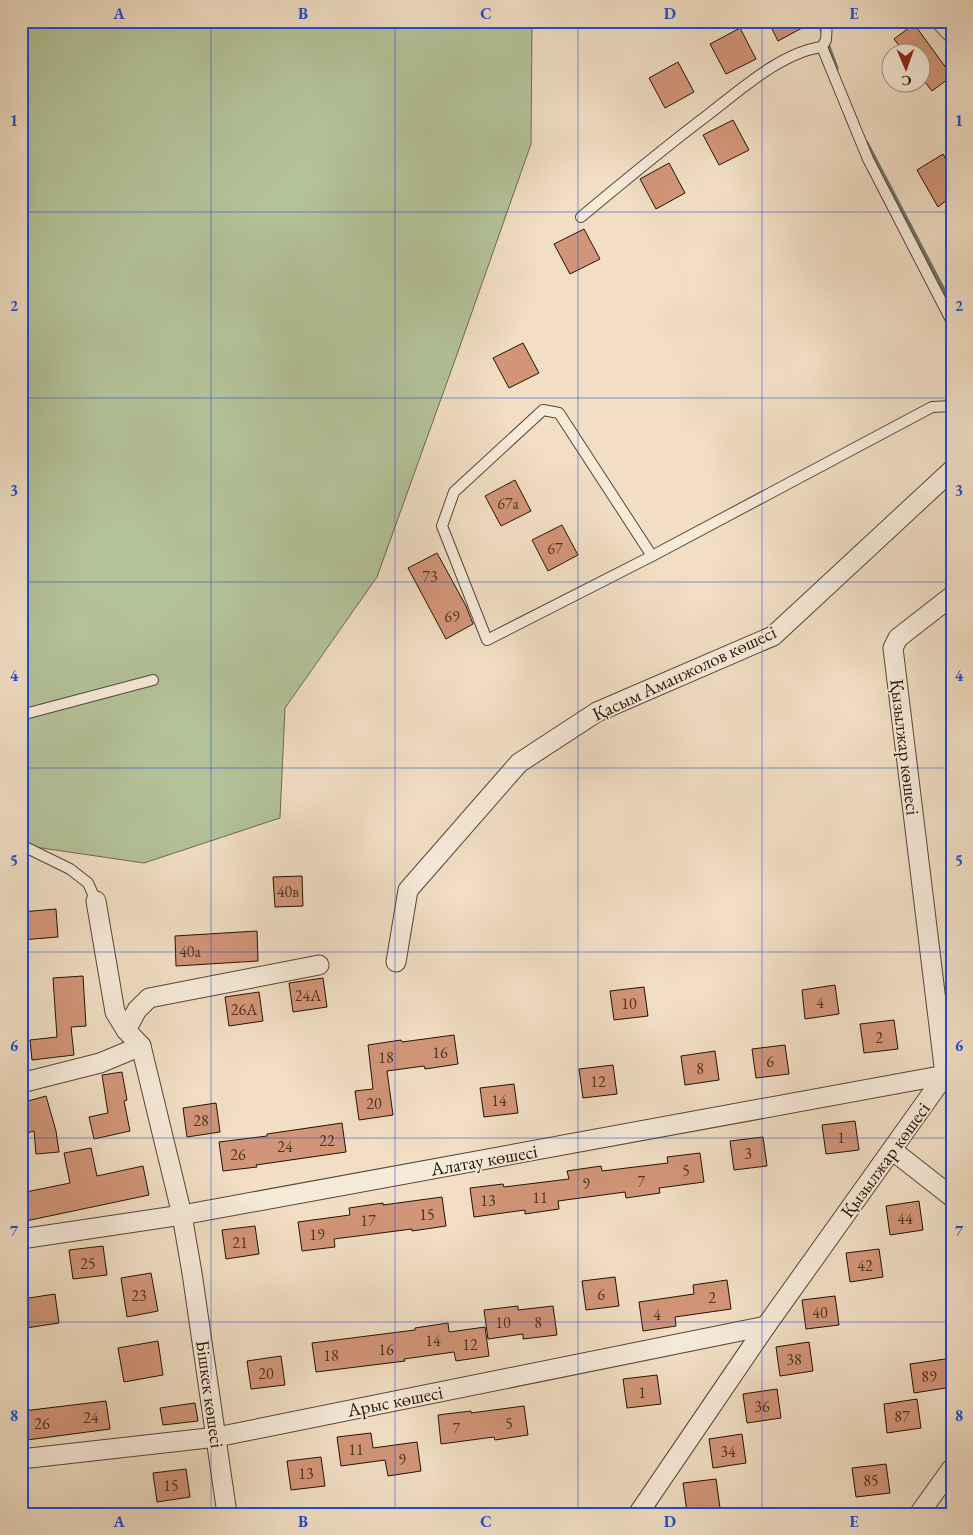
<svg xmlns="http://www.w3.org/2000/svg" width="973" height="1535" font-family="'EB Garamond',serif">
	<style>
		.grass { fill: #b4c299; stroke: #6c6a4f }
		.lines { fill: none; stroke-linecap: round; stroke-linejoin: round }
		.stream { stroke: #6b786d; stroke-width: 5 }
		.building { fill: #d29579; stroke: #231305 }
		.service-casing { stroke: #564635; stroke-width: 12 }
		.minor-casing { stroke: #564635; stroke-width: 21 }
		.service { stroke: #f6ead9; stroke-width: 10 }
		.minor { stroke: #f6ead9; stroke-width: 19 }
		.grid { fill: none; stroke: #1d4ed8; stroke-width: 1; stroke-opacity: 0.55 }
		.labels { text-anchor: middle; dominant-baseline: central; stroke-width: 4; stroke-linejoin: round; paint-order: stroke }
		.number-label { font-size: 16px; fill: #4f3422 }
		.street-label { font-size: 19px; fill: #231305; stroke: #f6ead9 }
		.neatline { fill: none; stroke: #1d4ed8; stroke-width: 2 }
		.grid-label { font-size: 16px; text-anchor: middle; font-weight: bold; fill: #1d4ed8 }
	</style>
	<rect width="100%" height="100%" fill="#f1dec4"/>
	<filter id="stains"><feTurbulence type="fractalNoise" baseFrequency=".004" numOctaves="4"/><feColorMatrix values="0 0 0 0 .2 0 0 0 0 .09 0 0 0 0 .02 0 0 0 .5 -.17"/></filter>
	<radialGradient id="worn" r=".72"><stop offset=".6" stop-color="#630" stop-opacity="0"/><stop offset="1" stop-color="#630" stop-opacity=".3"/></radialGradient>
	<path class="grass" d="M21,21H532L531,144L460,346L377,577L285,708L280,818L144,863L21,845Z"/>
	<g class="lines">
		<g class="stream">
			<path d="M820,21L823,33"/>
			<path d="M826,41L836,68"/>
			<path d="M866,143L952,307"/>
		</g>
	</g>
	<g class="building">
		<path d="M768,21H815L778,41Z"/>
		<path d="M914,24L952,76L932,91L920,76V52H904L894,39Z"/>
		<path d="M740,28L756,59L726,74L710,44Z"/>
		<path d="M678,62L694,92L665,108L649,78Z"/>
		<path d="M733,120L749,150L719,165L703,135Z"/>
		<path d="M943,154L952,171V196L938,207L917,170Z"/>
		<path d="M669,163L685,193L656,209L640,179Z"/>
		<path d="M584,229L600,259L570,274L554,244Z"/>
		<path d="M523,343L539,373L509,388L493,358Z"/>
		<path d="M515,480L531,511L501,526L485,496Z"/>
		<path d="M562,525L578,555L548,571L532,540Z"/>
		<path d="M437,553L466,606L473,624L446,639L408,568Z"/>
		<path d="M302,876L303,906L275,907L273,877Z"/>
		<path d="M56,909L58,937L21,940V912Z"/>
		<path d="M257,931L258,961L176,966L175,936Z"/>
		<path d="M83,976L86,1026L71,1027L74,1055L32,1060L30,1040L57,1037L53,978Z"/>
		<path d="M323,978L327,1007L293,1012L289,983Z"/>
		<path d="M835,985L839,1014L805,1019L802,990Z"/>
		<path d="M644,987L648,1016L614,1020L610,991Z"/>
		<path d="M259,992L263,1021L229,1026L225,997Z"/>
		<path d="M894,1020L898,1049L864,1053L860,1024Z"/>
		<path d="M454,1035L458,1064L425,1069L424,1066L387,1071L393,1115L359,1120L355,1091L373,1089L368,1045L401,1040L402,1042Z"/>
		<path d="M785,1045L789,1074L756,1078L752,1049Z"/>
		<path d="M715,1051L719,1080L685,1085L681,1056Z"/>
		<path d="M613,1065L617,1094L583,1098L579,1069Z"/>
		<path d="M122,1072L127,1100L124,1101L130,1131L94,1139L89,1117L108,1113L102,1075Z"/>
		<path d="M514,1084L518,1113L484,1117L480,1088Z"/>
		<path d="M46,1096L56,1131L59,1152L36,1154L34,1131L21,1135V1103Z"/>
		<path d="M216,1103L220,1132L187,1137L183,1108Z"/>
		<path d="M855,1121L859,1150L826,1154L822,1125Z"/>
		<path d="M342,1123L346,1152L256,1165L257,1167L223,1171L219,1142L267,1136V1134Z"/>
		<path d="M763,1137L767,1166L734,1170L730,1141Z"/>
		<path d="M91,1148L97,1176L143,1166L149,1195L21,1222V1193L70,1183L64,1153Z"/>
		<path d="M700,1153L704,1182L659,1188L660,1193L626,1198L625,1192L558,1201L559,1209L525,1214V1210L474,1217L470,1188L503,1184L504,1187L569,1179L567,1171L601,1166L602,1171L668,1163L667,1157Z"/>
		<path d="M442,1197L446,1226L412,1231V1229L334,1239L335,1247L302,1251L298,1222L350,1215L349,1208L383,1203V1205Z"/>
		<path d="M919,1201L923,1230L890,1235L886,1206Z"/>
		<path d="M255,1226L259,1254L226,1259L222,1230Z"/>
		<path d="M103,1246L107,1275L73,1279L69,1250Z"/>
		<path d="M879,1249L883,1277L850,1282L846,1253Z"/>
		<path d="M151,1273L158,1311L127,1317L121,1278Z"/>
		<path d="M615,1277L619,1306L586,1310L582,1281Z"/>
		<path d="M727,1280L731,1309L675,1317L676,1326L643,1331L639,1302L694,1294L693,1285Z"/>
		<path d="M55,1294L59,1323L26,1328L22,1299Z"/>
		<path d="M835,1296L839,1325L806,1329L802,1300Z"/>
		<path d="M518,1306V1310L553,1306L557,1335L523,1339V1334L488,1339L484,1310Z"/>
		<path d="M448,1323L449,1332L485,1327L489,1356L456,1361L454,1352L404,1359L405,1361L316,1372L312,1343L415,1330V1328Z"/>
		<path d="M158,1341L163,1375L124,1382L118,1348Z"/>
		<path d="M809,1342L813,1371L780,1376L776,1347Z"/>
		<path d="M281,1356L285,1385L251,1389L247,1361Z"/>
		<path d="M952,1358V1387L914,1393L910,1364Z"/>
		<path d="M657,1375L661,1404L627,1408L623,1379Z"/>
		<path d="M777,1389L781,1418L747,1423L743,1394Z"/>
		<path d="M917,1399L921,1428L887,1433L884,1404Z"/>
		<path d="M106,1401L110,1429L27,1440L23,1411Z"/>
		<path d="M195,1403L198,1421L163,1425L160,1408Z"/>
		<path d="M524,1406L528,1435L495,1440L494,1437L441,1444L438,1415L471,1411V1413Z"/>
		<path d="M371,1433L373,1448L417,1442L421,1471L388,1476L385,1460L341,1466L337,1437Z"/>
		<path d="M742,1434L746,1463L713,1468L709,1439Z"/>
		<path d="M321,1457L325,1486L291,1490L287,1461Z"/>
		<path d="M886,1464L890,1493L856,1497L852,1468Z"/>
		<path d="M186,1469L190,1497L157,1502L153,1473Z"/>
		<path d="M716,1479L720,1508L687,1512L683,1483Z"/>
	</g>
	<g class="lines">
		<defs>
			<g id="service">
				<path d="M822,47L868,159L952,322"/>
				<path d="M822,47L826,40L827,21"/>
				<path d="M581,217C623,182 665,147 709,114C740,90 782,52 822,47"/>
				<path d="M543,410L559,413L652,556L487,640L442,526L454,492Z"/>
				<path d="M652,556L932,407L952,406"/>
				<path d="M21,715L153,680"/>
				<path d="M21,845L70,869L88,883L96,901"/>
			</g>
			<g id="minor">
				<path d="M941,21L952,33"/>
				<path d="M96,901L115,1012L126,1030L141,1046L182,1215L192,1273L227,1514"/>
				<path d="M396,962L408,890L519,763L597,712L773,636L952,470"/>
				<path d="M126,1030L137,1010L149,998L319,965"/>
				<path d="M21,1083L100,1063L141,1046"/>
				<path d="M892,1150L952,1197"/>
				<path d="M21,1239L182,1215L945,1075"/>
				<path d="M21,1459L217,1437L766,1326"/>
				<path d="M638,1514L766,1326L945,1075L893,648L898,638L952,596"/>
				<path d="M919,1514L952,1468"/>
			</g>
		</defs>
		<use href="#service" class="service-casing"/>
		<use href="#minor" class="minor-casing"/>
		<use href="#service" class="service"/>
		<use href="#minor" class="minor"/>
	</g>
	<path class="grid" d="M211,21V1514M395,21V1514M578,21V1514M762,21V1514M21,212H952M21,398H952M21,582H952M21,768H952M21,952H952M21,1138H952M21,1322H952"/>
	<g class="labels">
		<g class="number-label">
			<text x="508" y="503">67а</text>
			<text x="555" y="548">67</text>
			<text x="430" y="576">73</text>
			<text x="452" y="616">69</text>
			<text x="288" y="891">40в</text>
			<text x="190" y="951">40а</text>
			<text x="308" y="995">24А</text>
			<text x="820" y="1002">4</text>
			<text x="629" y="1003">10</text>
			<text x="244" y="1009">26А</text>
			<text x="879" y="1037">2</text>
			<text x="440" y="1052">16</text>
			<text x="386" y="1057">18</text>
			<text x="770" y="1061">6</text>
			<text x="700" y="1068">8</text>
			<text x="598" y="1081">12</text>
			<text x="499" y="1100">14</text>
			<text x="374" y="1103">20</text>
			<text x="201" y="1120">28</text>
			<text x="841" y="1137">1</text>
			<text x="327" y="1140">22</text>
			<text x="285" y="1146">24</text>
			<text x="748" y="1153">3</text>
			<text x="238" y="1154">26</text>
			<text x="686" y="1170">5</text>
			<text x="641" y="1181">7</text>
			<text x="586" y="1183">9</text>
			<text x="540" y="1197">11</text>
			<text x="488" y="1200">13</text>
			<text x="427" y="1214">15</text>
			<text x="905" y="1218">44</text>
			<text x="368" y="1220">17</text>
			<text x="317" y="1234">19</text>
			<text x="240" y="1242">21</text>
			<text x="88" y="1263">25</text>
			<text x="865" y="1265">42</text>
			<text x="601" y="1294">6</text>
			<text x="139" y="1295">23</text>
			<text x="712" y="1297">2</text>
			<text x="820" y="1312">40</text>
			<text x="657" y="1314">4</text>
			<text x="503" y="1322">10</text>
			<text x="538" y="1322">8</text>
			<text x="433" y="1340">14</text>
			<text x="470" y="1344">12</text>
			<text x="386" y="1349">16</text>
			<text x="331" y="1355">18</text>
			<text x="794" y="1359">38</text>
			<text x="266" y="1373">20</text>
			<text x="929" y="1376">89</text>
			<text x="642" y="1392">1</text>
			<text x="762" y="1406">36</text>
			<text x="902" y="1416">87</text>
			<text x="91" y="1417">24</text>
			<text x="42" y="1423">26</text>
			<text x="509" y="1423">5</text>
			<text x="456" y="1428">7</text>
			<text x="356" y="1449">11</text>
			<text x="728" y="1451">34</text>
			<text x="402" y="1459">9</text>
			<text x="306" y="1473">13</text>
			<text x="871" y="1480">85</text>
			<text x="171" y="1485">15</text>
		</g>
		<g class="street-label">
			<text transform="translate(684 673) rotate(-25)">Қасым Аманжолов көшесі</text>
			<text transform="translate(905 747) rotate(83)">Қызылжар көшесі</text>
			<text transform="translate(484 1160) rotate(-10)">Алатау көшесі</text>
			<text transform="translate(885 1160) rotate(-54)">Қызылжар көшесі</text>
			<text transform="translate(210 1394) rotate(82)">Бішкек көшесі</text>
			<text transform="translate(395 1401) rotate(-11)">Арыс көшесі</text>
		</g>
	</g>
	<rect width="973" height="1535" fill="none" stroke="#f1dec4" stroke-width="55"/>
	<g transform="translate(906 68) rotate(178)"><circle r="24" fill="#f6ead9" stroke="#a29484"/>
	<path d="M0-4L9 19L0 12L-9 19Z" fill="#8f2418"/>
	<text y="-8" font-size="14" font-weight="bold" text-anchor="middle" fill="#231305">С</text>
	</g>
	<rect x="28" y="28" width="918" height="1480" class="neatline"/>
	<g class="grid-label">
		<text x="119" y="19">A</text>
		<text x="303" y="19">B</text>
		<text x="486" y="19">C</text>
		<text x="670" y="19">D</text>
		<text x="854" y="19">E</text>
		<text x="14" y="126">1</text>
		<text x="959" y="126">1</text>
		<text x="14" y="311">2</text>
		<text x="959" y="311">2</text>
		<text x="14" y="496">3</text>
		<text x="959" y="496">3</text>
		<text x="14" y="681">4</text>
		<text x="959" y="681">4</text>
		<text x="14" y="866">5</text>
		<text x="959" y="866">5</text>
		<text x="14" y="1051">6</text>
		<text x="959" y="1051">6</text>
		<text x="14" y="1236">7</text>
		<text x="959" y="1236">7</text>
		<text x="14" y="1421">8</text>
		<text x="959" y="1421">8</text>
		<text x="119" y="1527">A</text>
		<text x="303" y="1527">B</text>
		<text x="486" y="1527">C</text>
		<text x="670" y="1527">D</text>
		<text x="854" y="1527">E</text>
	</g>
	<rect width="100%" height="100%" filter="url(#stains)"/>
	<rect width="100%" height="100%" fill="url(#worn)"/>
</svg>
